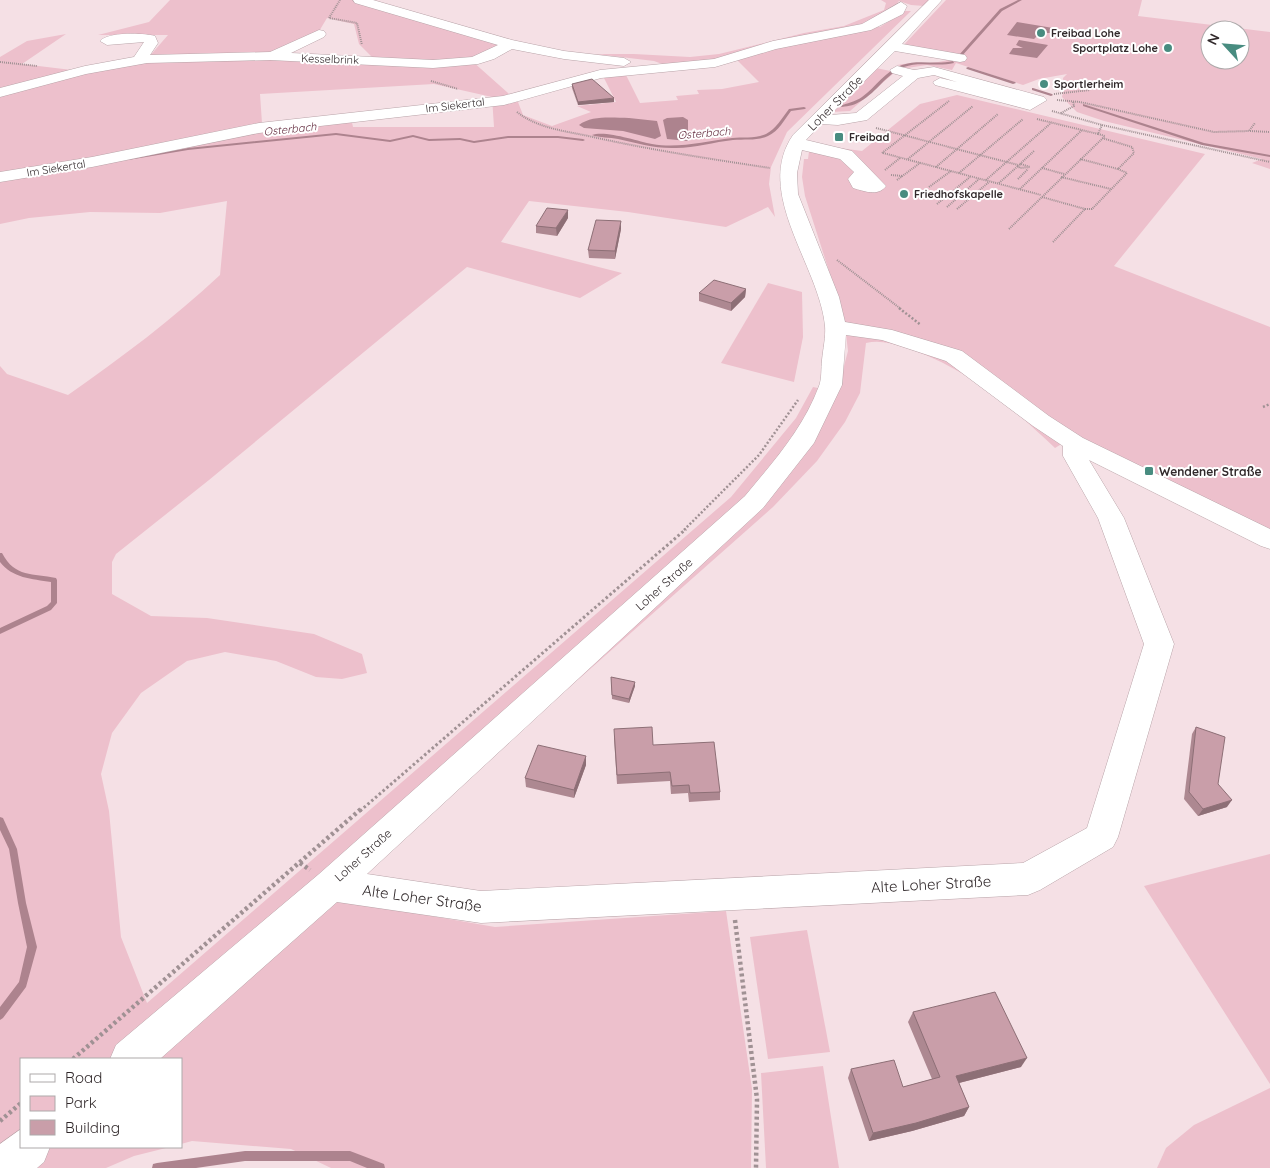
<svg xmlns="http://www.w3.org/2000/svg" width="1270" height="1168" font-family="Quicksand,sans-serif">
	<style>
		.green { fill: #edc0cc; fill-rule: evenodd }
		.water { fill: #ad838e }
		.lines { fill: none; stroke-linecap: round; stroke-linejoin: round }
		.stream { fill: #ad838e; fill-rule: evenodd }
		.minor-casing { stroke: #b9a4a9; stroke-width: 1 }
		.path-far3 { stroke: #a09194; stroke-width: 2; stroke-dasharray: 1 1; stroke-linecap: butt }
		.path-far2 { stroke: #a09194; stroke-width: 2.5; stroke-dasharray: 2 2; stroke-linecap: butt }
		.path-far1 { stroke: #a09194; stroke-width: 3; stroke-dasharray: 2.5 2.5; stroke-linecap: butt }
		.path { stroke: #a09194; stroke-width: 4.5; stroke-dasharray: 3 3; stroke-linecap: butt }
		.minor { fill: #fff; fill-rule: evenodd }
		.wall { fill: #ad8891 }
		.shaded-wall { fill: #8d6f76 }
		.building { fill: #c99ea9; stroke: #8d6f76 }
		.poi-dot { fill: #488c80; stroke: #fff; stroke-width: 2 }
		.labels { text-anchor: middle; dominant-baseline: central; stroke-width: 4; stroke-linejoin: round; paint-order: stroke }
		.far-poi-label { font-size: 11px; font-weight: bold; fill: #31292b; stroke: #fff; text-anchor: start }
		.far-street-label { font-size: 11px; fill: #31292b; stroke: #fff }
		.far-water-label { font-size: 11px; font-style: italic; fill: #632b3e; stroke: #fff }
		.street-label { font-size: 12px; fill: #31292b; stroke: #fff }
		.poi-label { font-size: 12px; font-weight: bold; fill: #31292b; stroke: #fff; text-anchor: start }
		.near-street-label { font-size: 15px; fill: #31292b; stroke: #fff }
	</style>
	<rect width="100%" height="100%" fill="#f5e0e5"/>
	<g class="green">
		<path d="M170,0H370L512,41L472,61L518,102L523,115L552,126L591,112L577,106L616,102L603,76L625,73L640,103L678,100L676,96L699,94L697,90L722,89L759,82L736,59L665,65L654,61L596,54H634L690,57L719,54L804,33L844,26L884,10L886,3L881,0H931L924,6L911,5L899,1L892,10L866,25L880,27L905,11H911L787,132L771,167L769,184L775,217L768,207L726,227L628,212L529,201L501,242L622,273L580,298L467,267L209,480L116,554L112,562V594L151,616L207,618L314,634L362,654L367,673L342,679L316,677L276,661L225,652L187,661L141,693L112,733L101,774L109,811L121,937L147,1003L731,497L796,418L813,387L837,392L848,351L844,318L805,196L802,177L804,159H808L810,144L862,151L920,104L957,95L1205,154L1114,266L1270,327V532L1073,437L1055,448C1011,406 963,365 903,347C890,343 879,340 866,343L860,393L845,422L817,461L773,507L334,896L385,908L495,927L726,911L752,1089L751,1168H331L291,1149L192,1141L181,1144V1059H21V1147H170L134,1156L106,1168H0V366L7,374L68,395C121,358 173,319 220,275L227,201L160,213L90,212L29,218L0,224V57L27,41L66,34L22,64L80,71L148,58L168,35H98L149,22ZM327,18L354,24L359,44L373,58L270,55L318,33ZM434,84L492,97L494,127H353L350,113L262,123L260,94Z"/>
		<path d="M946,0H1142L1138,16L1270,32V169L1252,163L1262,159L1104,121L1077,112L1062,97L1064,87L1063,78L1067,74L1039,79L1023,85L956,63L952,70L927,65L907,68L897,65C914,61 933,66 950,59L899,50ZM1210,30H1240V60H1210Z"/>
		<path d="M876,68L895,72L850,111L832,112Z"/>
		<path d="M768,283L802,292L803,337L794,382L721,363Z"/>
		<path d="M1270,854V1084L1144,886Z"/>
		<path d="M807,930L830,1052L768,1059L750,937Z"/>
		<path d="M823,1066L839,1168H766L761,1073Z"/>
		<path d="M1270,1088V1168H1157L1166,1148L1194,1125Z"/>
	</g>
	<g class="water">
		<path d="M1017,22L1053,28L1055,33H1040L1034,39L1007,35Z"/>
		<path d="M1019,40L1048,45L1037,58L1009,54L1013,48H1023L1016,45Z"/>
		<path d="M683,117L688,120V141L667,139L663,120L667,118Z"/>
		<path d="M629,118L657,121L661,136L655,139L623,131L584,128L579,125C592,115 613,118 629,118Z"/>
	</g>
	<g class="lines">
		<g class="stream">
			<path d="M1018,0H1022L1002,11L961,57H959V55L1000,9Z"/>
			<path d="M953,61L954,63C937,67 919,61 904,67C886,74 877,92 861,101C855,105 849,106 842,107L840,106C847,103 855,102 862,97C876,87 885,71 902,65C918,59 936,65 953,61Z"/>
			<path d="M968,67L1015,82L1016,83L1013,84L967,69L966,68Z"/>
			<path d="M1033,88L1052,94L1053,95L1051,96L1032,90V88Z"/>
			<path d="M1083,104L1204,143L1270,155V157L1202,145L1083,106Z"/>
			<path d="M804,107L806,108L805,109L791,111C784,120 779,131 768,136C757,141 745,139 733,140C714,142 695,148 676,148C656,149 637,143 618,139C610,137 599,138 592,135C605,130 637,141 652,144C679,149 705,141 732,138C743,137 755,139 766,134C776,129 782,118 789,109Z"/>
			<path d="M336,133L390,140L413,135L429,139L460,138L474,141L508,136H558L583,139L585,140L583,141L558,138H508L474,143L460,140L429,141L413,137L390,142L336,135L188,150L128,160L126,159L188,148Z"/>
			<path d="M0,553H2C15,578 33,573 56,578L57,580V603L51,610L0,634V628L47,606L51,602V582C32,579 12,578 0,562Z"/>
			<path d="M0,817L3,818L17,849L26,903L37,947L26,987L3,1018L0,1020V1007L19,982L27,947L18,903L9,849L0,830Z"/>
			<path d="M245,1151H350L384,1164L385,1168H367L350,1161H245L196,1168H152L153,1164L157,1163Z"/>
		</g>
		<defs>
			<g id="minor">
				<path d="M353,0H373L512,40L564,51L624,58L631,62L624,66L564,59L512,49L494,59L478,64L433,68L270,60L147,63L86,74L0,97V88L85,66L134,57L144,42L107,45L100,41C108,32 143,33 155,36L158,43L150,55L270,52L319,30L324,31L326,34L324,37L291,53L433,60L472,57L498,45L355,3Z"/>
				<path d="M929,0H942L902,44L965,55L967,58L965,61L960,62L895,51L830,115L856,113L903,76L892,73L890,70L897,66L914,70L934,67L1044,97L1047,100L1030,110L935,85L933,82L940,78L957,82L934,75L918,78L867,120L838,125L821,124L806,140L852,151L886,186C878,197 864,191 853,188L848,179L854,172L840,159L802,150L797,173L798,194L839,297L845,322L892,330L962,351L1049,416L1083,438L1270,529V549L1261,546L1089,460L1124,518L1174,644L1118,837L1113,847L1040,890L1028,895L481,923L337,902L160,1059H110L116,1045L319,874L745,496C773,462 803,429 819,386C822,379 821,368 822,360C823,349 826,337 825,326C819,265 753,193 793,135ZM846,335L882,340L946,361L1033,426L1063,446V456L1098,518L1144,644L1087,828L1023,863L481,891L367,874L763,508L814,443L842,385Z"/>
				<path d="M901,2L907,6L903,14L871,30L776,49L715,67L601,78L504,105L259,133L92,167L0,182V172L92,157L259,123L503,96L600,70L714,59L773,41L862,24Z"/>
				<path d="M21,1129V1147H50L44,1162L37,1168H0V1144Z"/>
			</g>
		</defs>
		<use href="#minor" class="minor-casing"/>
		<g class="path-far3">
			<path d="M340,0L329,18L357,23L362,45"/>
			<path d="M0,62L37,66"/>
			<path d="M431,81L458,89"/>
			<path d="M1054,94L1090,90"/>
			<path d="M1057,100L1080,102L1214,132L1249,131L1255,123"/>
			<path d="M1052,111L1102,125L1270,162"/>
			<path d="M517,112C539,129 566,131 593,137C651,150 711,159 770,168"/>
			<path d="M1061,113L1074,106L1073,101"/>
			<path d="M1037,119L1098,134"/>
			<path d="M876,128L1018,165"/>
			<path d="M1250,131L1270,132"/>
			<path d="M882,153L949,101"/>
			<path d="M883,153L1041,195"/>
			<path d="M908,159L973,106"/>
			<path d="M1080,159L1118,169"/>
			<path d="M1020,164L1034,151"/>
			<path d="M1021,164L1030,167L1020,168L1018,166Z"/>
			<path d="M936,167L998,114"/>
			<path d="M1042,168L1064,174"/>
			<path d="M885,170L900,158"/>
			<path d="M959,173L1023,119"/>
			<path d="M891,175L903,176"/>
			<path d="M1061,177L1111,189"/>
			<path d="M1018,179L1028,169"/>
			<path d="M897,180L920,163"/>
			<path d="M986,180L1051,123"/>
			<path d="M999,183L1018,166"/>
			<path d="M929,187L951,171"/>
			<path d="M1020,189L1082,130"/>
			<path d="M1042,197L1085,209"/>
			<path d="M937,204L970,177"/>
			<path d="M947,207L979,179"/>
			<path d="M957,209L989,182"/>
			<path d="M1009,229L1105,136L1098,134L1102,125"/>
			<path d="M1053,242L1085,209H1092L1127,173L1118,169L1134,153L1132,147L1102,138"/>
			<path d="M837,260L901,309"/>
		</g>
		<g class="path-far2">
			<path d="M899,308L921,325"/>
			<path d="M1263,407L1270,404"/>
			<path d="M684,530L759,455L798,400"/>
		</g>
		<path class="path-far1" d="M360,811L686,529"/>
		<g class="path">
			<path d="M300,863L310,870"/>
			<path d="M735,920L757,1099L756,1168"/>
			<path d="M73,1059L361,809"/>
			<path d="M0,1121L21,1103"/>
		</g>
		<use href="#minor" class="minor"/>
	</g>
	<g class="wall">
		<path d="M572,84L614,102L578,105L572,88Z"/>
		<path d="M568,218L557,236L536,233V226Z"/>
		<path d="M621,229L615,259L589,258L588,250Z"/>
		<path d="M746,289L745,297L731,311L699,301V293Z"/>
		<path d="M611,677L635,686L629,703L612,699Z"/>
		<path d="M1196,727L1227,807L1198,816L1184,799L1192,734Z"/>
		<path d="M614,738L653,745L720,792V800L689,802L688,793L671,794L670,781L617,784Z"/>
		<path d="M586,756V765L574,798L526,787L525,778Z"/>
		<path d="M913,1012L1021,1067L959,1083L969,1107L964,1116L912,1131L869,1141L848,1078L851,1069L903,1087L932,1079L908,1022Z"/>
	</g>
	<g class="shaded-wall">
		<path d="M614,98V102L578,105V102Z"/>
		<path d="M568,210V218L557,236L556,228Z"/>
		<path d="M621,221V229L615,259V251Z"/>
		<path d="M746,289L745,297L731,311V303Z"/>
		<path d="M635,682V686L629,703V699Z"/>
		<path d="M586,756V765L574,798V790Z"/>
		<path d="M1232,800L1227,807L1198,816L1203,809Z"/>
		<path d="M1027,1058L1021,1067L951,1085L956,1076Z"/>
		<path d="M969,1107L964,1116L912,1131L869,1141L873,1133Z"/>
	</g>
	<g class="building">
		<path d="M592,79L614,98L578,102L572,84Z"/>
		<path d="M547,208L568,210L556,228L536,226Z"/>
		<path d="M596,220L621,221L615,251L588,250Z"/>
		<path d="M714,280L746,289L731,303L699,293Z"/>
		<path d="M611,677L635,682L629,699L612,695Z"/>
		<path d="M652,727L653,745L714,742L720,792L690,793L689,785L672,786L670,772L617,775L614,729Z"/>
		<path d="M1196,727L1225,737L1218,784L1232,800L1203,809L1189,792Z"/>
		<path d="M538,745L586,756L574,790L525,778Z"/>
		<path d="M995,992L1027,1058L956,1076L969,1107L916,1123L873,1133L851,1069L894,1060L903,1087L940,1077L913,1012Z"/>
	</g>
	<g class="poi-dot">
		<circle cx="1041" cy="33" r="5"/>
		<circle cx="1168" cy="48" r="5"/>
		<circle cx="1044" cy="84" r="5"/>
		<rect x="834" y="132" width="10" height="10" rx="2.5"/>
		<circle cx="904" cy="194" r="5"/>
		<rect x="1144" y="466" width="10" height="10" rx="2.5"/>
	</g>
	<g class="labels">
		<g class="far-poi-label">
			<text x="1051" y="33">Freibad Lohe</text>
			<text x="1158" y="48" text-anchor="end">Sportplatz Lohe</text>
			<text x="1054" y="84">Sportlerheim</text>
			<text x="849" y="137">Freibad</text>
			<text x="914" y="194">Friedhofskapelle</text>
		</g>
		<g class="far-street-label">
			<text transform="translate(330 59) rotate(2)">Kesselbrink</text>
			<text transform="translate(455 105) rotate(-7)">Im Siekertal</text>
			<text transform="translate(56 168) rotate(-9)">Im Siekertal</text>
		</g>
		<g class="far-water-label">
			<text transform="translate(290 129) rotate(-6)">Osterbach</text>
			<text transform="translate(704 133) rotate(-5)">Osterbach</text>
		</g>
		<g class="street-label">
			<text transform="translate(835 103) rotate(-45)">Loher Straße</text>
			<text transform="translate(664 584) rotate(-42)">Loher Straße</text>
			<text transform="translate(363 855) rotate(-42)">Loher Straße</text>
		</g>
		<g class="poi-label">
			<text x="1159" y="471">Wendener Straße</text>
		</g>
		<g class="near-street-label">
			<text transform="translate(931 884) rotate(-3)">Alte Loher Straße</text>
			<text transform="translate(422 898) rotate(8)">Alte Loher Straße</text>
		</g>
	</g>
	<rect x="20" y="1058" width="162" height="90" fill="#ffffff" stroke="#ada9aa"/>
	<rect x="30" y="1074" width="25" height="8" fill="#ffffff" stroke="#ada9aa"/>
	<text x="65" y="1083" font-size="15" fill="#31292b">Road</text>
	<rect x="30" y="1096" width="25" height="15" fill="#edc0cc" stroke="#ada9aa"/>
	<text x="65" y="1108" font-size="15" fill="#31292b">Park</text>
	<rect x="30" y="1120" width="25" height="15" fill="#c99ea9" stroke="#ada9aa"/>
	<text x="65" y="1133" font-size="15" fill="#31292b">Building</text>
	<g transform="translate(1225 45) rotate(296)"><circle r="24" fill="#ffffff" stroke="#ada9aa"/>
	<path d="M0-4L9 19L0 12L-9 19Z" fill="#488c80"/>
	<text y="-8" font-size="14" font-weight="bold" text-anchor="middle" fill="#31292b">N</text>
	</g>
</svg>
